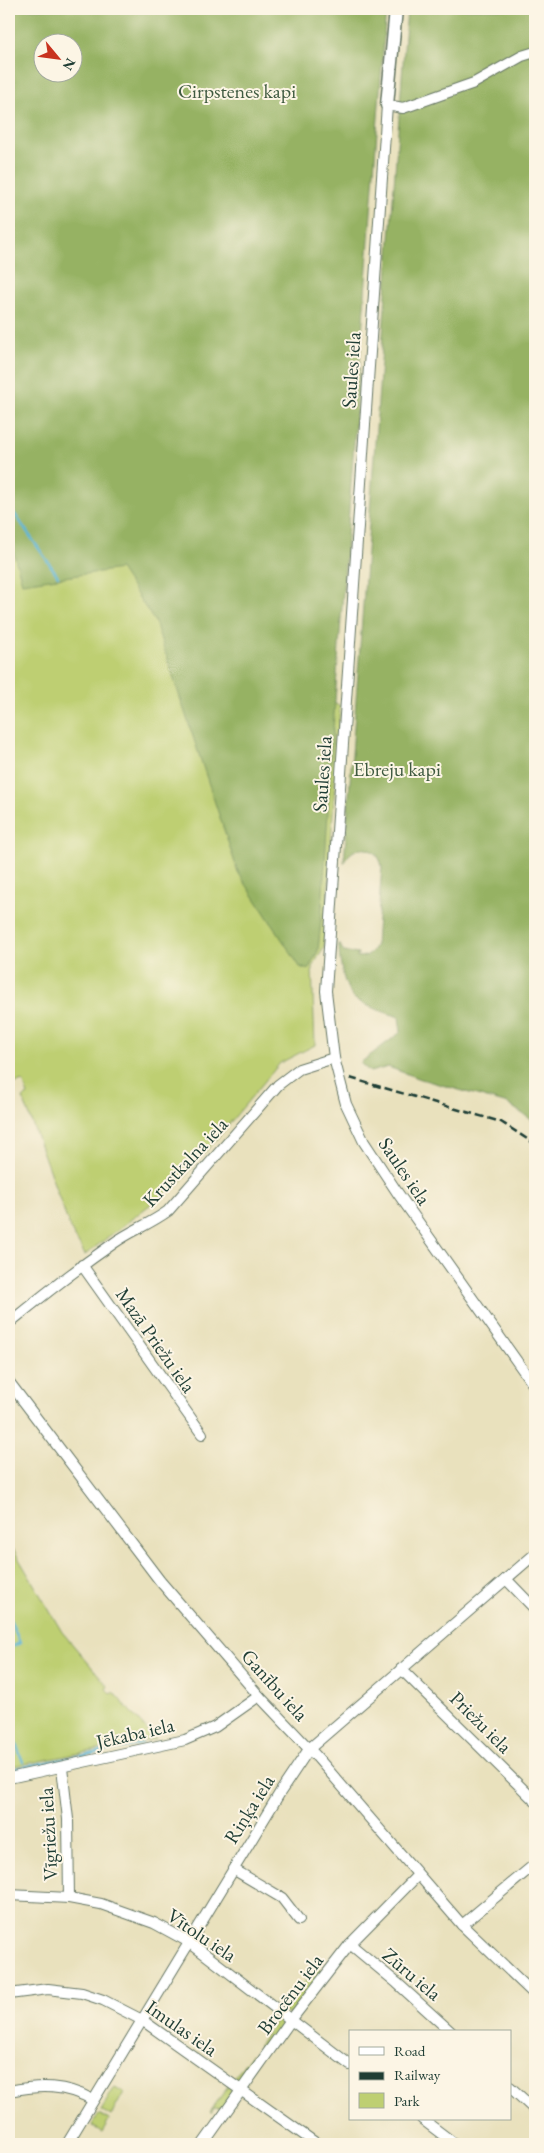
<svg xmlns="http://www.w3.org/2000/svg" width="544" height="2153" font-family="'EB Garamond',serif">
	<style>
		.green { fill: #becf72; stroke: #6e8653 }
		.forest { fill: #96b264; stroke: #5a784c; fill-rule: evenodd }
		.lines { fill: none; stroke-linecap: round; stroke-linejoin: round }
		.stream { stroke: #57b4d5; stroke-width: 2.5 }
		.minor-casing { stroke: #667664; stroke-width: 12 }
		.major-casing { stroke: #667664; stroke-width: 15 }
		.minor { stroke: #fff; stroke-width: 10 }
		.major { stroke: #fff; stroke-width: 12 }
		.rail { stroke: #1f3d34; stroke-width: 2.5; stroke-dasharray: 8 4; stroke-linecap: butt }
		.labels { text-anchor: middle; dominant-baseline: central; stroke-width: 4; stroke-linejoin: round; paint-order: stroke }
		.park-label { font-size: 20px; fill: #3f5a40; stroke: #fcf5e5 }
		.street-label { font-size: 20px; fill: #1f3d34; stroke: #fcf5e5 }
	</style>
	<rect width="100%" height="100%" fill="#fcf5e5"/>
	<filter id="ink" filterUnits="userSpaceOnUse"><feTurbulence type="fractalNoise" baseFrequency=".02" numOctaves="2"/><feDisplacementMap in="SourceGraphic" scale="10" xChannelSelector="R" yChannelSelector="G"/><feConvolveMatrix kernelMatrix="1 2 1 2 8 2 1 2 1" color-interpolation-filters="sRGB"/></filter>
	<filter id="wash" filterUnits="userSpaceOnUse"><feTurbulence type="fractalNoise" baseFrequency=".0096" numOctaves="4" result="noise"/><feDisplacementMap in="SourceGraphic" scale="20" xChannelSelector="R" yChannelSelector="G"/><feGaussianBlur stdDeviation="1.12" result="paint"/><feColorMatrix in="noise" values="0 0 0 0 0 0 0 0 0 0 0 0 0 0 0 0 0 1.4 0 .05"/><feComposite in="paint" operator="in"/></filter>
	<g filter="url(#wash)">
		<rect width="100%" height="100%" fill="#e9e1bd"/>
		<g class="green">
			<path d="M9,472L340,706L324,948L312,967L315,1045L280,1063L182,1180L85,1255L70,1228L23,1098L28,1095L23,1081L10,1085L9,1082Z"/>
			<path d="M9,1542L62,1632L108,1686L106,1689L111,1694L113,1692L155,1739L9,1767Z"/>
			<path d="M317,1966L324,1971L290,2015L283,2011Z"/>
			<path d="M280,2016L286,2020L264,2051L258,2046Z"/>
			<path d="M251,2055L258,2060L241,2084L231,2082Z"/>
			<path d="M228,2086L234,2092L223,2109L214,2108L211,2113L210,2112Z"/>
			<path d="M115,2087L124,2092L111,2116L101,2110Z"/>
			<path d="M99,2114L109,2120L102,2132L92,2126Z"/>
		</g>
		<g class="forest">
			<path d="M9,9H386L334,714L322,911L318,951L308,970L300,967L238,872L155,622L120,569L22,583L9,536ZM42,42H72V72H42Z"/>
			<path d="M407,9H535V1117L532,1120L508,1104L421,1079L388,1067L370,1072L360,1063L401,1032L399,1017C385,1012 367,1007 355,999C344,991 338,956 339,943L344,952L358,954L357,957C368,957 372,953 376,944L382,866C377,844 352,843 344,863Z"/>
		</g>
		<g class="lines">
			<g class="stream">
				<path d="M9,506L58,576"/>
				<path d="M9,1617L20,1643L9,1648"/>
				<path d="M9,1726L23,1762"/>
				<path d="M9,1770L142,1744"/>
			</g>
		</g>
	</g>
	<g filter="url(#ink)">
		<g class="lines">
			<defs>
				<g id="minor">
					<path d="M535,52L522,56L474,83L403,108L387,105L326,991L334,1058L346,1104L364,1142L397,1192L535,1387"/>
					<path d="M82,1265L202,1434"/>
					<path d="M9,1323C43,1295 78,1268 114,1243C131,1231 150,1224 168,1211L278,1085L299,1069L334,1058"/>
					<path d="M9,1382L160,1581L259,1696L316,1756L462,1925L535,1995"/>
					<path d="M506,1579L535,1609"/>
					<path d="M401,1669L535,1801"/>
					<path d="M62,1768L68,1819L69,1898"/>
					<path d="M9,1778L185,1740L215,1727L259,1696"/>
					<path d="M233,1869L282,1898L299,1920"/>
					<path d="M9,1895L69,1898L101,1904L154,1923L189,1942L350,2065"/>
					<path d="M462,1925L535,1864"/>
					<path d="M350,1944L397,1983L451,2032"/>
					<path d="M9,1994L48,1989L82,1993L103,2000L142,2020L317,2144"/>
					<path d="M510,2087L535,2110"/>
					<path d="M9,2091C39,2085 65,2084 93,2100"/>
					<path d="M422,2119L455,2144"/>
					<path d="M67,2144L281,1791L309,1749L535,1554"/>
					<path d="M203,2144L291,2020L350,1944L417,1876"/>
				</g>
				<path id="major" d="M387,105L396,9"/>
			</defs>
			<use href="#minor" class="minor-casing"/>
			<use href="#major" class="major-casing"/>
			<use href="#minor" class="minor"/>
			<use href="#major" class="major"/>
			<path class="rail" d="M350,1078L501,1122L535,1144"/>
		</g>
	</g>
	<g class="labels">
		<g class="park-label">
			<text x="237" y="91">Cirpstenes kapi</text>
			<text x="397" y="769">Ebreju kapi</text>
		</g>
		<g class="street-label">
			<text transform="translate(351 370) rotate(-86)">Saules iela</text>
			<text transform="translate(322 774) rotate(-86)">Saules iela</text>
			<text transform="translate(185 1162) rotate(-47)">Krustkalna iela</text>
			<text transform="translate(405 1171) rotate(56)">Saules iela</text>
			<text transform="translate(156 1340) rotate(55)">Mazā Priežu iela</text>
			<text transform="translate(275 1685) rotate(48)">Ganību iela</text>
			<text transform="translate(481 1722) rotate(45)">Priežu iela</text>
			<text transform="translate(135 1733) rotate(-13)">Jēkaba iela</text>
			<text transform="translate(249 1809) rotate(-58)">Riņķa iela</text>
			<text transform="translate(48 1834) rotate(-93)">Vīgriežu iela</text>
			<text transform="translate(202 1935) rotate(34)">Vītolu iela</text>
			<text transform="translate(412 1974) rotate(40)">Zūru iela</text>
			<text transform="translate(290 1994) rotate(-53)">Brocēnu iela</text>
			<text transform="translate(182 2028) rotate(35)">Imulas iela</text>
		</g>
	</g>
	<rect width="544" height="2153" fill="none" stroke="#fcf5e5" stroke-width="30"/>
	<rect x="349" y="2030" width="162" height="90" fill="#fcf5e5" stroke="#a4ab9e"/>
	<rect x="359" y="2047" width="25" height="8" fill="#ffffff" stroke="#a4ab9e"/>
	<text x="394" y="2056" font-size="15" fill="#1f3d34">Road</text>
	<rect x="359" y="2072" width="25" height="8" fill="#1f3d34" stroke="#a4ab9e"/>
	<text x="394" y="2080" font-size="15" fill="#1f3d34">Railway</text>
	<rect x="359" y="2093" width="25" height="15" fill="#becf72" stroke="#a4ab9e"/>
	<text x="394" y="2106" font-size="15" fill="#1f3d34">Park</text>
	<g transform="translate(58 58) rotate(119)"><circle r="24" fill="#fcf5e5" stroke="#a4ab9e"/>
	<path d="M0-4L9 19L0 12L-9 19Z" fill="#c8321e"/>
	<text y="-8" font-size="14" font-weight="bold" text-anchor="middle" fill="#1f3d34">N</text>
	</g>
</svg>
